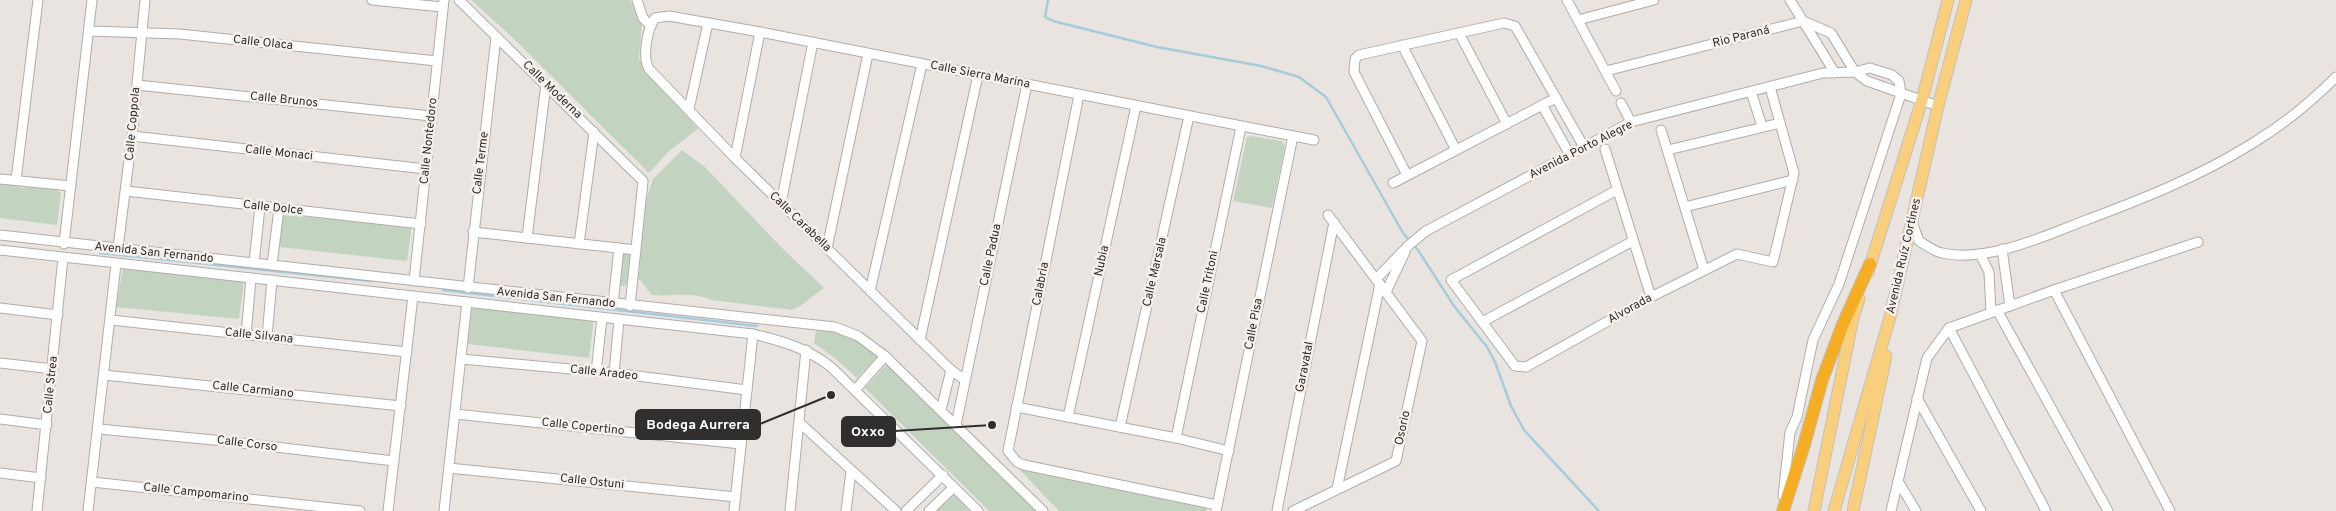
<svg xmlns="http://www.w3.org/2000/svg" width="2336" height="511" font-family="Overpass,sans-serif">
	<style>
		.green { fill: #c2d4bf }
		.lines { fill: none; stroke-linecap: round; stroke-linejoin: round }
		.stream { stroke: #a6ccdc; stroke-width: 2.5 }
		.minor-casing { stroke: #b1aca8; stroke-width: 11 }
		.major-casing { stroke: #c1c1c0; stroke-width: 13 }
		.highway-casing { stroke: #c1c1c0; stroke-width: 14 }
		.minor { stroke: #fff; stroke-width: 9 }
		.major { stroke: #f9ce7c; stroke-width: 11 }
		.highway { stroke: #f5ae24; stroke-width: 12 }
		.labels { text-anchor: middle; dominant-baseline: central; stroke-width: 5; stroke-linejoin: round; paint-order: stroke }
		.street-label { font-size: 12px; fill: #312f2d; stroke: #f6f1ed }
		.leader { fill: none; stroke: #312f2d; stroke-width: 2 }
		.callout-dot { fill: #312f2d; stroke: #f6f1ed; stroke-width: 2 }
		.callout { fill: #312f2d; stroke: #312f2d; stroke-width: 2 }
		.callout-label { font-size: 14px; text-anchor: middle; font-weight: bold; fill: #fff }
	</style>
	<rect width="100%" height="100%" fill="#e9e4e0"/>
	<g class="green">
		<path d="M471,0H630L642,23L639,59L644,67L698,129L669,151L649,173L513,38Z"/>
		<path d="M1251,136L1282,141L1285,146L1272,208L1233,201L1247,137Z"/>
		<path d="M682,150L705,167L780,246L824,288L800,306L792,310L711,300C691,291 673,297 652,295L640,280L633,278L640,271L639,222L653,179Z"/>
		<path d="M0,182L23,188L47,185L61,193L57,225L0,218Z"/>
		<path d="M280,215L412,225L407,261L280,247L276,245Z"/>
		<path d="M623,250L631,253L628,283L624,286H621L619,282Z"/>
		<path d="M123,268L244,280L239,319L116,307Z"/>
		<path d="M472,306L594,318L589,358L468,344Z"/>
		<path d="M817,325L842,330L879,355L857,378L836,359L814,343Z"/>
		<path d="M887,364L1037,511H989L865,388Z"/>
		<path d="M1018,468L1207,508V511H1059Z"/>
		<path d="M954,492L969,511H935Z"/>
	</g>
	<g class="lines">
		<g class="stream">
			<path d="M1048,0L1045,17L1053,21L1157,47L1261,66L1299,77L1326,97L1403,233L1418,250L1454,306L1487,347L1495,362L1511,406L1524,430L1599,511"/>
			<path d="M100,253L371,281"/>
			<path d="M443,290L757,326"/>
		</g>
		<defs>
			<g id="minor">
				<path d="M372,0L442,7"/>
				<path d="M459,0L643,181L630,306"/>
				<path d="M637,0L643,18L651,26"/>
				<path d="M1567,0L1616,91"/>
				<path d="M1790,0L1835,73"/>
				<path d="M1578,20L1654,0"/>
				<path d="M89,31L180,34L437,61"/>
				<path d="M1459,33L1507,124"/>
				<path d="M1402,45L1456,150"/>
				<path d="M1606,71L1803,21L1831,33L1855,72L1867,81L1938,106"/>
				<path d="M137,85L431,116"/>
				<path d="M1751,92L1762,126"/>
				<path d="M1079,95L1008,451L1017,462L1024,465L1217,505"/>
				<path d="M1621,103L1631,122"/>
				<path d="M1542,105L1570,155"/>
				<path d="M689,109L708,23"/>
				<path d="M1661,130L1704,270"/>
				<path d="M132,136L426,169"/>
				<path d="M1605,149L1651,297"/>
				<path d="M1668,150L1780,123"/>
				<path d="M735,158L760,32"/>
				<path d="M1407,175L1354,72L1355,59L1359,55L1504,23L1515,26L1584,147"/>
				<path d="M0,179L71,186"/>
				<path d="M16,180L38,0"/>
				<path d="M1393,183L1556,98"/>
				<path d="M1617,190L1451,280L1515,366L1526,367L1651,297L1737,254L1773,262L1794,173L1770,87"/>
				<path d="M126,191L421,224"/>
				<path d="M781,203L813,42"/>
				<path d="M1685,207L1793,180"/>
				<path d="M1912,222L1919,241C1926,245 1935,252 1942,253C1984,263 2043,237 2081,222C2140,200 2199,177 2253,143C2283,125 2311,102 2336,77"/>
				<path d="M473,232L636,250"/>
				<path d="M0,235L835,327L858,336L885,356L1043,511"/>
				<path d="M527,238L546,84"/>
				<path d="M64,244L92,0"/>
				<path d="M579,244L594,132"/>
				<path d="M118,248L132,136L145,0"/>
				<path d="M827,248L868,54"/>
				<path d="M2002,249L2010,306"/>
				<path d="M0,250L753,334C782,341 807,348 831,367L978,511"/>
				<path d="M1980,254L1989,272L1991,312"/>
				<path d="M254,263L260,207"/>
				<path d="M272,265L279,209"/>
				<path d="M1376,279L1409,245L1426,231L1631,122L1823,73L1855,72L1870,68L1892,75L1899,81L1901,94L1839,284L1813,340L1797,417L1790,432L1783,496"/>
				<path d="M414,281L444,0"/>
				<path d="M468,288L496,37"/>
				<path d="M2054,290L2198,242"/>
				<path d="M870,291L922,64"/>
				<path d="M1386,292L1405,252"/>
				<path d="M613,304L619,248"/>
				<path d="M0,308L58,315"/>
				<path d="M1997,310L2108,511"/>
				<path d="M111,320L407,352"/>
				<path d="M1482,322L1633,241"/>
				<path d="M1949,328L2046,511"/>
				<path d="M246,335L251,278"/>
				<path d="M267,337L272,280"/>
				<path d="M920,340L978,75"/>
				<path d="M461,359L614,373L747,390"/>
				<path d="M0,363L53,369"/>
				<path d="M596,372L602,318"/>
				<path d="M614,373L619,320"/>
				<path d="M104,375L401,406"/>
				<path d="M965,380L951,370L735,158L649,69C642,57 647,29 655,18L669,16L760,32L1314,140"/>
				<path d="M856,389L885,356"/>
				<path d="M1917,398L1981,511"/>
				<path d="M1016,407L1176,438L1229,451"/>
				<path d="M941,410L951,370"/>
				<path d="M455,414L741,444"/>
				<path d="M1068,417L1136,106"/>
				<path d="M0,419L47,425"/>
				<path d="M800,423L896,511"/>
				<path d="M956,425L1027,84"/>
				<path d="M1120,427L1189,116"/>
				<path d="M99,429L224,441L394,461"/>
				<path d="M1176,438L1241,127"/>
				<path d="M449,468L736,497"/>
				<path d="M0,473L41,478"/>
				<path d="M1898,481L1916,511"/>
				<path d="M92,482L360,511"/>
				<path d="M1337,489L1380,284"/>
				<path d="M37,511L63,258"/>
				<path d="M88,511L116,264"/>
				<path d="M388,511L413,296"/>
				<path d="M444,511L467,302"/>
				<path d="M734,511L753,334"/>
				<path d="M790,511L806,350"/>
				<path d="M846,511L851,471"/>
				<path d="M906,511L943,475"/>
				<path d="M929,511L954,487"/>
				<path d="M1216,511L1293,136"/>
				<path d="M1277,511L1334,222"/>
				<path d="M1293,511L1396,461L1422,341L1328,215"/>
				<path d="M1891,511L1927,358L1949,328L2054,290L2170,511"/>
			</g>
			<g id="major">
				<path d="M1868,272L1922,100L1948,0"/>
				<path d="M1814,511L1853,318L1859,299"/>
				<path d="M1834,511L1890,317L1938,106L1966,0"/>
				<path d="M1853,511L1886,356"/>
			</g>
			<path id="highway" d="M1783,511L1804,445L1822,380L1843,324L1870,264"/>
		</defs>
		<use href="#minor" class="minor-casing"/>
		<use href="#major" class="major-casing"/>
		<use href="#highway" class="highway-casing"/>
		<use href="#minor" class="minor"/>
		<use href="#major" class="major"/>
		<use href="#highway" class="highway"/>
	</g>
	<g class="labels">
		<g class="street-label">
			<text transform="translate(1741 37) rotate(-14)">Rio Paraná</text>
			<text transform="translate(263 43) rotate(6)">Calle Olaca</text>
			<text transform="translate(980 75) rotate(11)">Calle Sierra Marina</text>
			<text transform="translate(552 90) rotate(44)">Calle Moderna</text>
			<text transform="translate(284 100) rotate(6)">Calle Brunos</text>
			<text transform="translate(133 124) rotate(-85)">Calle Coppola</text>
			<text transform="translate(429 141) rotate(-84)">Calle Nontedoro</text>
			<text transform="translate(1581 150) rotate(-27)">Avenida Porto Alegre</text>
			<text transform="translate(279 153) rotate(6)">Calle Monaci</text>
			<text transform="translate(481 163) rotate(-83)">Calle Terme</text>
			<text transform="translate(273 208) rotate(6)">Calle Dolce</text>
			<text transform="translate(800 222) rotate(44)">Calle Carabella</text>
			<text transform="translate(154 253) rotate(6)">Avenida San Fernando</text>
			<text transform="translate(991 255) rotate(-78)">Calle Padua</text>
			<text transform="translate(1904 256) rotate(-77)">Avenida Ruíz Cortines</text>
			<text transform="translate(1102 261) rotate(-78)">Nubia</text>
			<text transform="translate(1155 272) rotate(-77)">Calle Marsala</text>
			<text transform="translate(1208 282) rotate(-78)">Calle Tritoni</text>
			<text transform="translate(1041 284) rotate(-79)">Calabria</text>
			<text transform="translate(556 298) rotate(6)">Avenida San Fernando</text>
			<text transform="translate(1630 309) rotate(-29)">Alvorada</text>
			<text transform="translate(1254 324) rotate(-79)">Calle Pisa</text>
			<text transform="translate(259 336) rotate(6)">Calle Silvana</text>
			<text transform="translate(1305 367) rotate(-79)">Garavatal</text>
			<text transform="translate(604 373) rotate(6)">Calle Aradeo</text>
			<text transform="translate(51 385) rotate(-84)">Calle Strea</text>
			<text transform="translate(253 390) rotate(6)">Calle Carmiano</text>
			<text transform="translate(583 427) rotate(6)">Calle Copertino</text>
			<text transform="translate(1403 428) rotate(-78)">Osorio</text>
			<text transform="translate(247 444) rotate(7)">Calle Corso</text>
			<text transform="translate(592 482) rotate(6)">Calle Ostuni</text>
			<text transform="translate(196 493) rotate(6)">Calle Campomarino</text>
		</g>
	</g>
	<path class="leader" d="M831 395L760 424M992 425L895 431"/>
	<g class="callout-dot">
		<circle cx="831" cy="395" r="5"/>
		<circle cx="992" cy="425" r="5"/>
	</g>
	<g class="callout">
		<rect x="636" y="410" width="124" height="29" rx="5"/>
		<rect x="842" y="417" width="53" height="29" rx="5"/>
	</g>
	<g class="callout-label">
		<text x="698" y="429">Bodega Aurrera</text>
		<text x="868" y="436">Oxxo</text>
	</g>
</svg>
